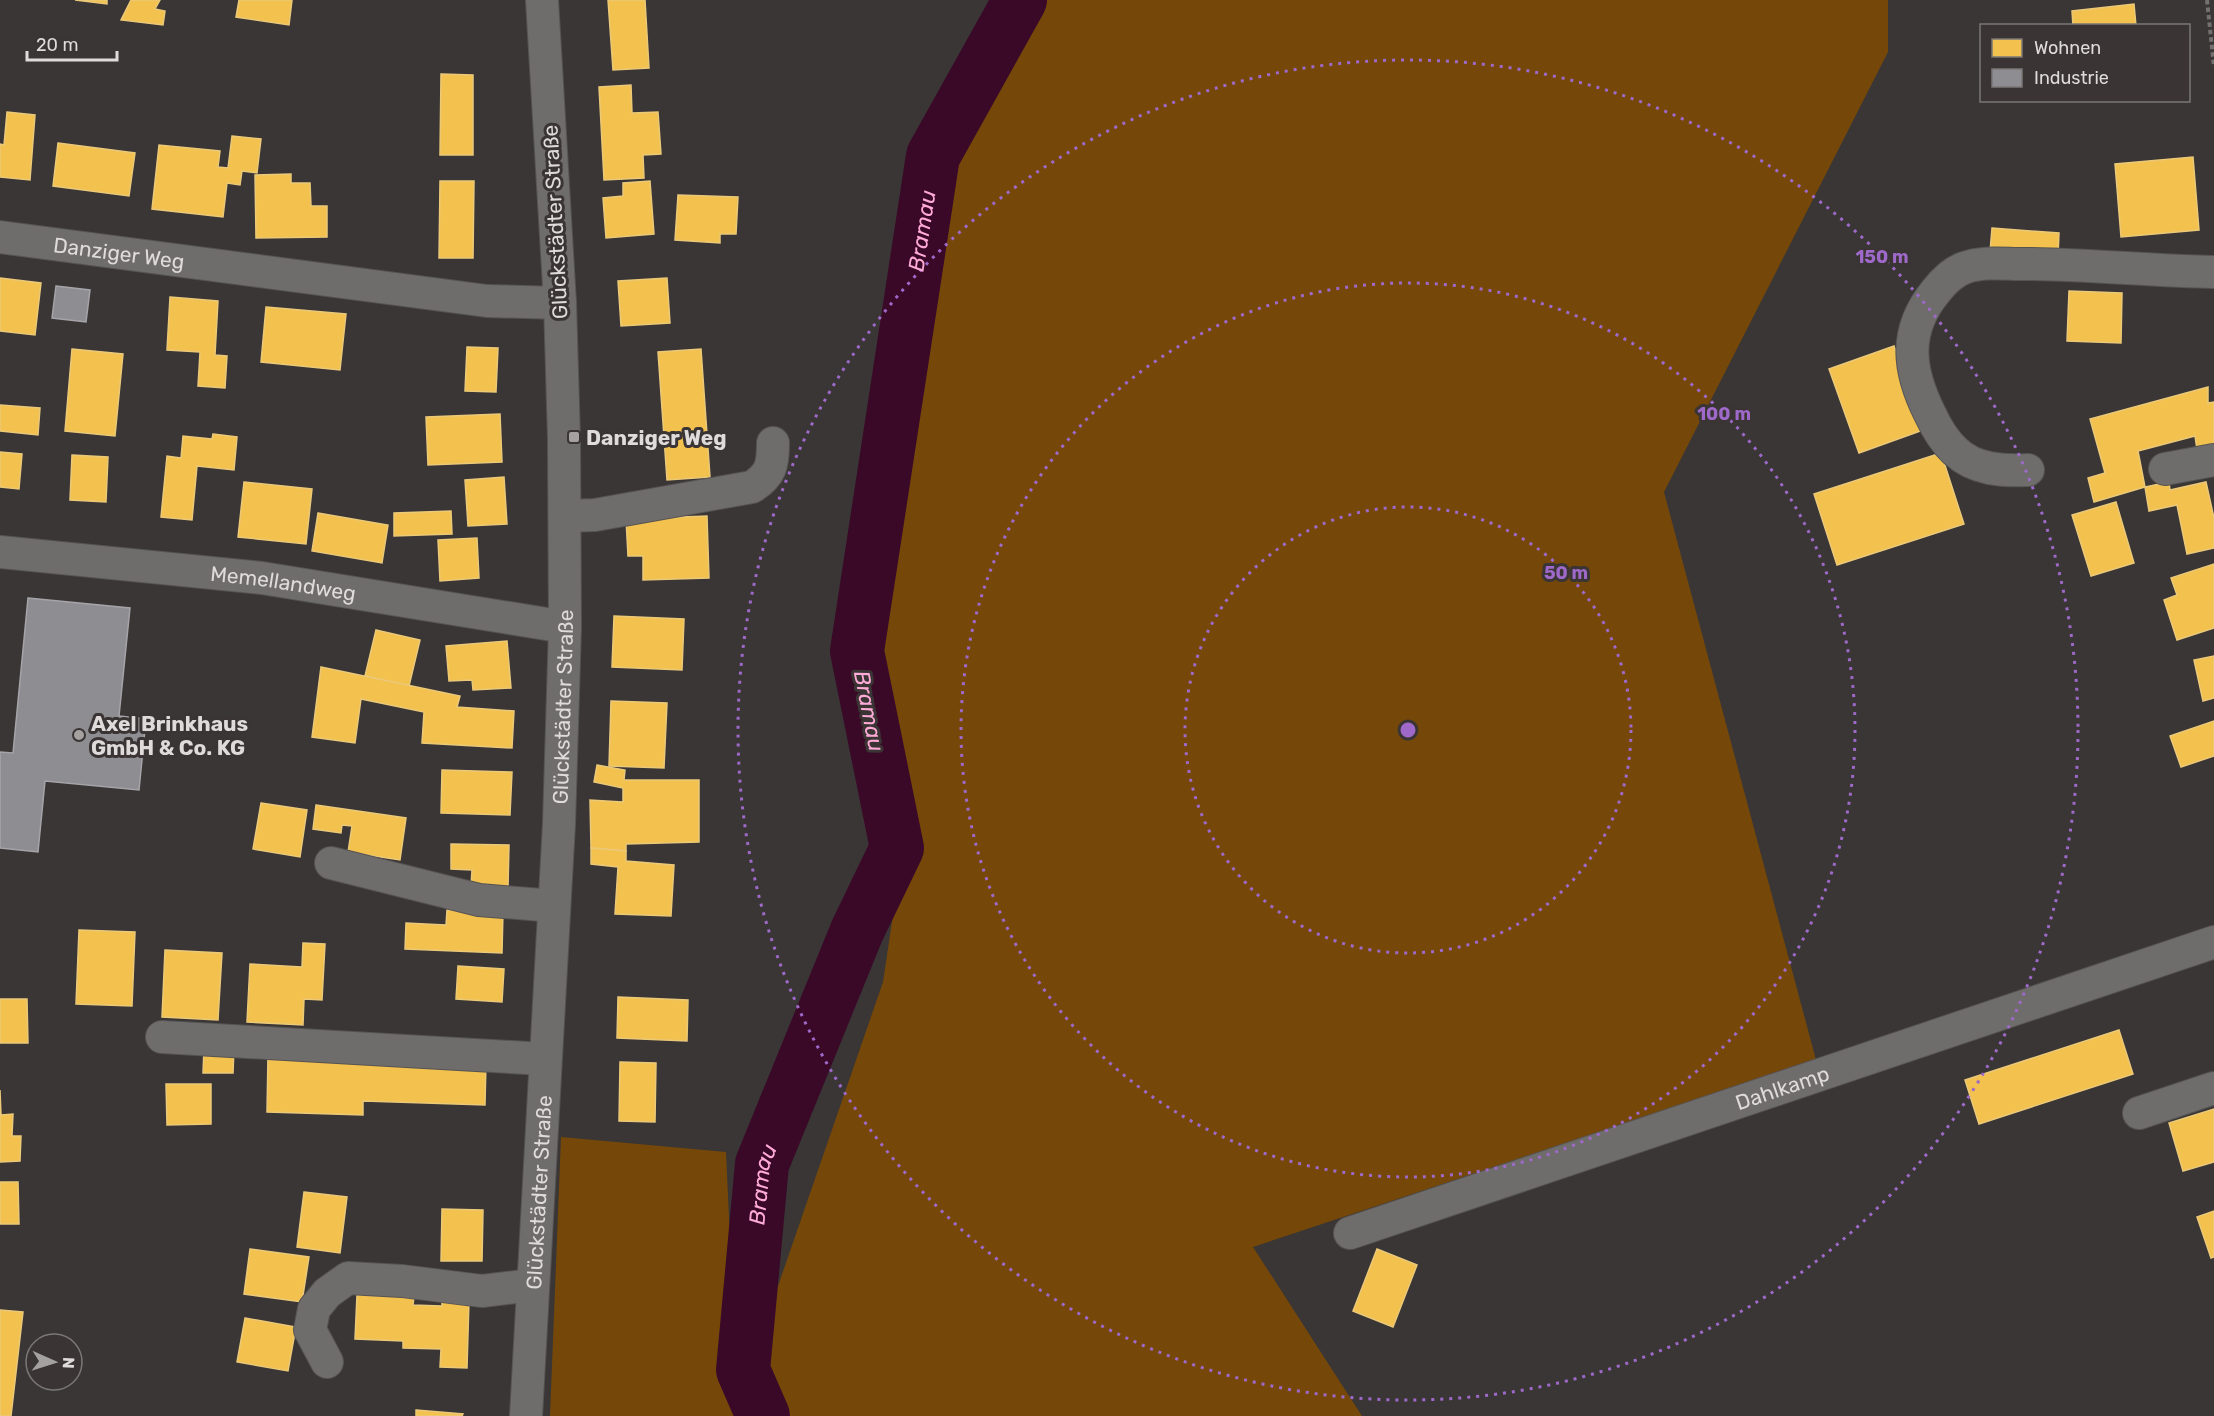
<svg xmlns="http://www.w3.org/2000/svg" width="2214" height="1416" font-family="Rubik,sans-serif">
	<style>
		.green { fill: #75480a }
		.homes { fill: #f2c14e; stroke: #ecc978; stroke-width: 1.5 }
		.industry { fill: #8d8d92; stroke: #a6a4a8; stroke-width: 1.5 }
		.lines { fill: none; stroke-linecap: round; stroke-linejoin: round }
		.river { stroke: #3a0928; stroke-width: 54 }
		.minor-casing { stroke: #565353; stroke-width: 34 }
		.path { stroke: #737170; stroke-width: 4; stroke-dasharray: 4.5 3; stroke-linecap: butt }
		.minor { stroke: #6f6d6c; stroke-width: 32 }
		.ring { fill: none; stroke: #9e69c9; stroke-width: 3; stroke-dasharray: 3 6 }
		.poi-dot { fill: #a5a1a1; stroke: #3a3534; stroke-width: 2 }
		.labels { text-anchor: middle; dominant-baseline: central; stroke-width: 6; stroke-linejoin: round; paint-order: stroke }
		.street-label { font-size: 21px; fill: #dfdbdb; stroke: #3a3534 }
		.poi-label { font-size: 21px; font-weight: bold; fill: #dfdbdb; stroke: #3a3534; text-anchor: start }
		.water-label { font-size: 22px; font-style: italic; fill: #ffaad7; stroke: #3a3534 }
		.centre { fill: #9e69c9; stroke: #3a3534; stroke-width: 3 }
		.ring-label { font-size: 18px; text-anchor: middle; font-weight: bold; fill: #9e69c9; stroke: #3a3534; stroke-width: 6; stroke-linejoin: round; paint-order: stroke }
	</style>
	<rect width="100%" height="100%" fill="#393635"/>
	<g class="green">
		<path d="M1028,0H1888V52L1664,492L1816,1060L1253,1247L1362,1416H771L749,1370L883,982L903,848L863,650L939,156Z"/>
		<path d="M561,1137L726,1152L738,1416H550Z"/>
	</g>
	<g class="homes">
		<path d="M75,0H107V4Z"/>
		<path d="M131,0H160L155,9L165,11L163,25L121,20Z"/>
		<path d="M239,0H292L289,25L236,17Z"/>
		<path d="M608,0H645L649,68L613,70Z"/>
		<path d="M2134,4L2136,26H2073L2072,11Z"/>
		<path d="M441,74L473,75V155H440Z"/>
		<path d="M631,85L632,113L658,112L661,154L643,155L644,178L604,180L599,87Z"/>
		<path d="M7,112L35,115L30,180L0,177V144L4,145Z"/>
		<path d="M232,136L261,139L257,173L242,171L240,185L227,183L223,217L152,209L159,145L220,151L218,167L228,168Z"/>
		<path d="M58,143L135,153L129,196L53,186Z"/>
		<path d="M2193,157L2199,230L2121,237L2115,164Z"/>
		<path d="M291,174V183H310L311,206H327V237L256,238L255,175Z"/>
		<path d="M440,181H474L473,258H439Z"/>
		<path d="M650,181L654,234L606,238L603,198L623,196V183Z"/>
		<path d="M678,195L738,197L736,234H720V243L675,240Z"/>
		<path d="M1992,228L2059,233L2058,256L1990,252Z"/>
		<path d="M0,278L41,283L35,335L0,331Z"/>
		<path d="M667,278L670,323L621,326L618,281Z"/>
		<path d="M2069,291L2122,293L2121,343L2067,341Z"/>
		<path d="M170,297L218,301L215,355L227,356L225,388L198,386L200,352L167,350Z"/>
		<path d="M266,307L346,314L340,370L261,362Z"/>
		<path d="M1894,346L1923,430L1859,453L1829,369Z"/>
		<path d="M467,347L498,348L496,392L465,391Z"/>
		<path d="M72,349L123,354L115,436L65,431Z"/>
		<path d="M701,349L710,477L667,480L658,352Z"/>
		<path d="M2208,387V403L2214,402V453L2198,456L2195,436L2138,451L2145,487L2094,502L2088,478L2105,473L2090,419Z"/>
		<path d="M0,405L40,408L38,435L0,431Z"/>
		<path d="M500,414L502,462L428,465L426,417Z"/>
		<path d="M213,434L237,437L234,470L197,466L192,520L161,517L167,456L181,458L183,436L212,439Z"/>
		<path d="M0,452L22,454L19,489L0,487Z"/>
		<path d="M1941,453L1964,524L1837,565L1814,494Z"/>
		<path d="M72,455L108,457L106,502L70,500Z"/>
		<path d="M504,477L507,524L468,526L465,480Z"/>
		<path d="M244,482L312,489L306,544L238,537Z"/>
		<path d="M2169,482L2170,490L2206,482L2214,518V548L2187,554L2177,505L2149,511L2145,487Z"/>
		<path d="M2116,502L2134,563L2091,576L2072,515Z"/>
		<path d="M451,511L452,534L394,536V513Z"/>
		<path d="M318,513L388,525L382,563L312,551Z"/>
		<path d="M707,516L709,578L643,580V556H628L626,519Z"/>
		<path d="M477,538L479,578L440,581L438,540Z"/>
		<path d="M2214,564V628L2177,640L2164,600L2177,595L2171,578Z"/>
		<path d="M614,616L684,619L682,670L612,667Z"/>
		<path d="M376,630L420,640L409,686L365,676Z"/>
		<path d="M507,641L511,688L473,690L472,680L449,681L446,646Z"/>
		<path d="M2214,656V698L2203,701L2194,660Z"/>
		<path d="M321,667L460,696L457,707L514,711L512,748L422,743L424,712L361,699L355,743L312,737Z"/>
		<path d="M611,701L667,703L664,768L609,766Z"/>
		<path d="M2214,721V756L2181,767L2170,736Z"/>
		<path d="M597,765L625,770L624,780H699V842L626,844V851L591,848L590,800L623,802V788L594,782Z"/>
		<path d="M442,770L512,772L510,815L441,813Z"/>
		<path d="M261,803L307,810L300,857L253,849Z"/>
		<path d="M316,805L406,818L400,860L348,852L352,826L342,825L341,833L313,829Z"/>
		<path d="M451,844L509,845L508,888L471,887L472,870L451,869Z"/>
		<path d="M591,848L626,851V861L674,865L671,916L615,914L618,867L591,864Z"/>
		<path d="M447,910L503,912L502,953L405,949L406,923L446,925Z"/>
		<path d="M79,930L135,932L132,1006L76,1004Z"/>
		<path d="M303,943L325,944L322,1000L304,999L303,1025L247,1022L250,964L302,967Z"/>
		<path d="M165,950L222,953L218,1020L162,1017Z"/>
		<path d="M458,966L504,969L502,1002L456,999Z"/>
		<path d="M618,997L688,1000L687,1041L617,1038Z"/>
		<path d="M0,999H27L28,1043H0Z"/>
		<path d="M2119,1030L2133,1074L1979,1124L1965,1080Z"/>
		<path d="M204,1048H234L233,1073H203Z"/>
		<path d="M268,1055L486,1062L485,1105L363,1101V1115L267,1112Z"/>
		<path d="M620,1062L656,1063L655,1122L619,1121Z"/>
		<path d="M166,1084H211V1124L167,1125Z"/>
		<path d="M0,1090L1,1115L13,1114L12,1136H21L20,1161L0,1162Z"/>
		<path d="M2214,1109V1162L2183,1171L2169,1123Z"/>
		<path d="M0,1182H18L19,1224H0Z"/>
		<path d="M304,1192L347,1197L340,1253L297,1247Z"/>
		<path d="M442,1209L483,1210L482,1261H441Z"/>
		<path d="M2214,1211V1257L2211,1258L2197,1217Z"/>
		<path d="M250,1249L309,1257L302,1302L244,1294Z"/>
		<path d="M1377,1249L1417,1265L1393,1327L1353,1311Z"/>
		<path d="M357,1295L414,1297L413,1305L442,1306V1300L469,1301L467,1368L440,1367L441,1349L403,1348V1341L355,1339Z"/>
		<path d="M0,1310L23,1312L11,1416H0Z"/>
		<path d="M245,1318L296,1327L288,1371L237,1362Z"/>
		<path d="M416,1410L463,1414L462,1416H416Z"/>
	</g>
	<g class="industry">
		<path d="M56,286L90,290L86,322L52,318Z"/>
		<path d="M28,598L130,608L119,716L146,719L139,790L45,781L38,852L0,848V752L13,753Z"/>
	</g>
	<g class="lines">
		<path class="river" id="s1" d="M763,1416L743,1370L762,1164L857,931L897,848L857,651L933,156L1020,0"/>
		<defs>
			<g id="minor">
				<path id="s2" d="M0,237L487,301L560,303"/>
				<path d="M2165,469L2214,460"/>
				<path d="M2028,470C2002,471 1975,470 1955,451C1944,441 1936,427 1930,414C1908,370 1903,331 1936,291C1943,282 1953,272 1964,268C1982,261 2004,264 2023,264C2087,264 2150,271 2214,272"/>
				<path d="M565,516L595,515L752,487C771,475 773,465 773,443"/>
				<path id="s3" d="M0,552L262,578L565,627"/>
				<path d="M331,863L479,900L554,906"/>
				<path d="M162,1037L545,1059"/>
				<path d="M2139,1113L2214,1088"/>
				<path id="s4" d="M1350,1233L2214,942"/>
				<path d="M327,1362L310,1330L314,1309L327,1293L348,1278L402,1281L482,1291L533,1285"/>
				<path id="s5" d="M526,1416L559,824L565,627L564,439L560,303L542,0"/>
			</g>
		</defs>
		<use href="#minor" class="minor-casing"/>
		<path class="path" d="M2207,0L2214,67"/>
		<use href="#minor" class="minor"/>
	</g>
	<g class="ring">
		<circle cx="1408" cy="730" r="223"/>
		<circle cx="1408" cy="730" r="447"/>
		<circle cx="1408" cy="730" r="670"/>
	</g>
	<g class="poi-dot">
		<rect x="568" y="431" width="12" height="12" rx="3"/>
		<circle cx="79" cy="735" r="6"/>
	</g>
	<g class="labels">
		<g class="street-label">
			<text transform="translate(555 222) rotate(-93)">Glückstädter Straße</text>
			<text stroke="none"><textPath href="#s2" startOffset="120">Danziger Weg</textPath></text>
			<text stroke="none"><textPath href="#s3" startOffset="285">Memellandweg</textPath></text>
			<text stroke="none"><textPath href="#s5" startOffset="710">Glückstädter Straße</textPath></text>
			<text stroke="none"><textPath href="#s4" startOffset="456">Dahlkamp</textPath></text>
			<text stroke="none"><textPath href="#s5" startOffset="224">Glückstädter Straße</textPath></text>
		</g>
		<g class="poi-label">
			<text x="586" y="437">Danziger Weg</text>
			<text x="91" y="723">Axel Brinkhaus<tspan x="91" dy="24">GmbH &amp; Co. KG</tspan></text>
		</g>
		<g class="water-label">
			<text stroke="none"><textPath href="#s1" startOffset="1227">Bramau</textPath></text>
			<text transform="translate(869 711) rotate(79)">Bramau</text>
			<text stroke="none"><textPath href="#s1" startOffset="237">Bramau</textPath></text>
		</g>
	</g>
	<circle cx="1408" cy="730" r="9" class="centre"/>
	<g class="ring-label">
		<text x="1882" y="263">150 m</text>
		<text x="1724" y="420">100 m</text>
		<text x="1566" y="579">50 m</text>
	</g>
	<rect x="1980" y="24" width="210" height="78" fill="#3a3534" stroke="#7c7777" stroke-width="1.5"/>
	<rect x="1992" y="39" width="30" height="18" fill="#f2c14e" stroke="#7c7777" stroke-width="1.5"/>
	<text x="2034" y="54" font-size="18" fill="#dfdbdb">Wohnen</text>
	<rect x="1992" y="69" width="30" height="18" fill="#8d8d92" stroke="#7c7777" stroke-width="1.5"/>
	<text x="2034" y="84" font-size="18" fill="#dfdbdb">Industrie</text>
	<g transform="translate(54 1362) rotate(93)"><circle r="28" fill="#3a3534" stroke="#7c7777" stroke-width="1.5"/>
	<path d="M0-4.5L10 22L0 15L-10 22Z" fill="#a5a1a1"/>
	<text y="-9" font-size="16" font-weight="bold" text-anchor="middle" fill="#dfdbdb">N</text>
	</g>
	<path d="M27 51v9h90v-9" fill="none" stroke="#dfdbdb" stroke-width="3"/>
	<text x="36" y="51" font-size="18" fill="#dfdbdb" stroke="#3a3534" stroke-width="4.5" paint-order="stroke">20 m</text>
</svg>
